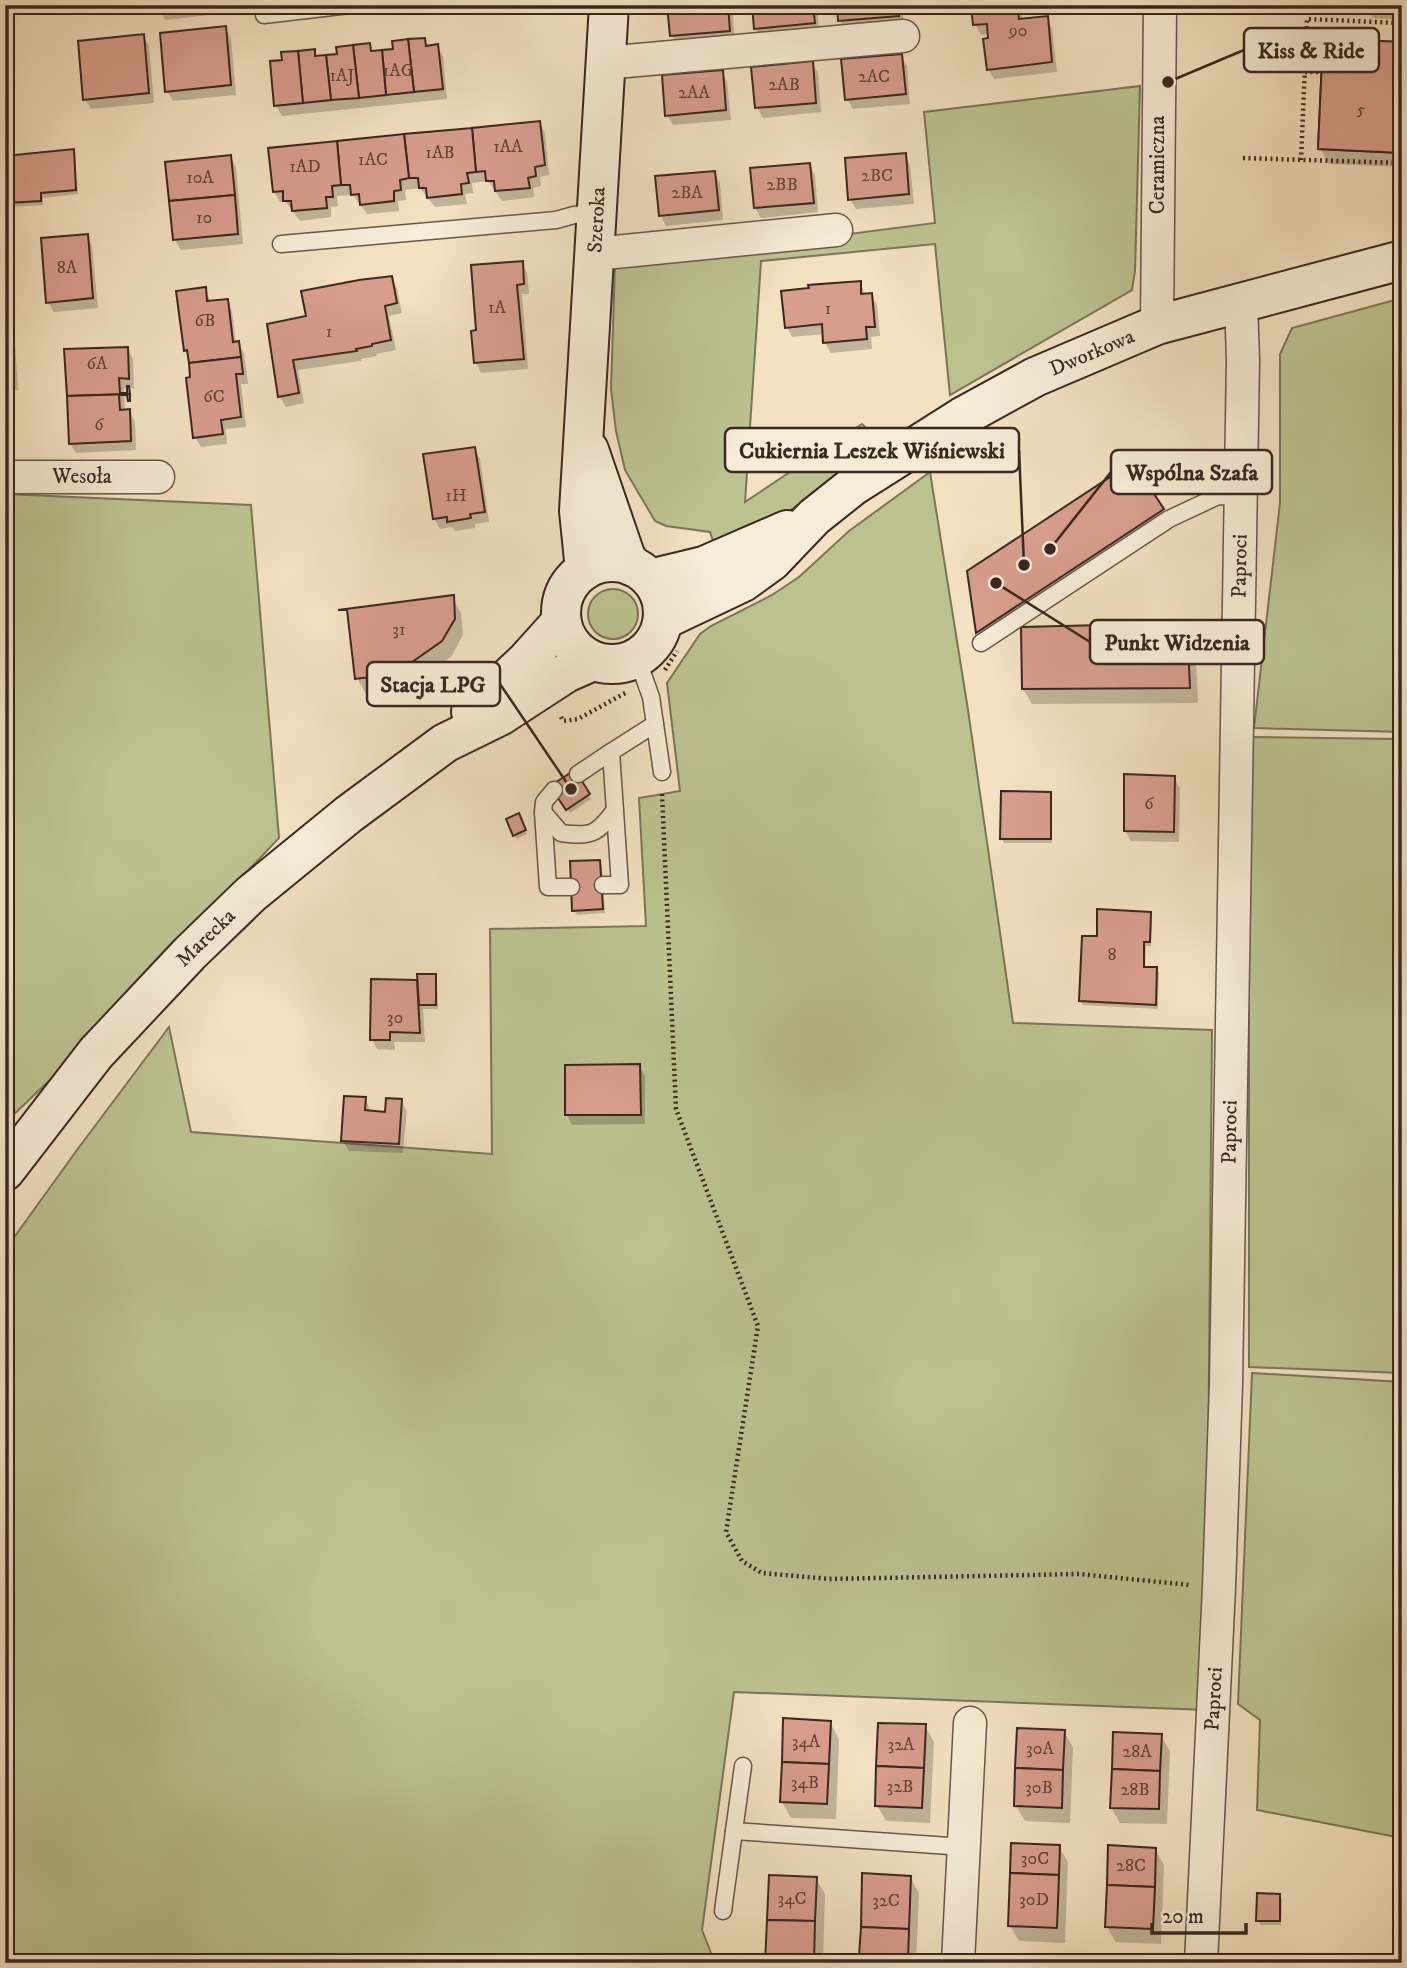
<svg xmlns="http://www.w3.org/2000/svg" width="1407" height="1968" font-family="'IM FELL DW Pica',serif">
	<style>
		.green { fill: #bdc291; stroke: #7c7458; stroke-width: 2 }
		.shadow { fill: #0003 }
		.building { fill: #d79e8c; stroke: #3a271f; stroke-width: 2 }
		.lines { fill: none; stroke-linecap: round; stroke-linejoin: round }
		.lane-casing { stroke: #685647; stroke-width: 19 }
		.street-casing { stroke: #685647; stroke-width: 35 }
		.secondary-casing { stroke: #3a271f; stroke-width: 42 }
		.path { stroke: #3a271f; stroke-width: 4.5; stroke-dasharray: 2 3.5; stroke-linecap: butt }
		.lane { stroke: #f7ecd6; stroke-width: 16 }
		.street { stroke: #f7ecd6; stroke-width: 32 }
		.secondary { stroke: #f7ecd6; stroke-width: 38 }
		.labels { text-anchor: middle; dominant-baseline: central; stroke-width: 7; stroke-linejoin: round; paint-order: stroke }
		.number-label { font-size: 18px; fill: #61453a }
		.street-label { font-size: 21px; fill: #3a271f; stroke: #f7ecd6 }
		.leader { fill: none; stroke: #3a271f; stroke-width: 2.5 }
		.callout-dot { fill: #3a271f; stroke: #f7ecd6; stroke-width: 2.5 }
		.callout { fill: #f7ecd6; stroke: #3a271f; stroke-width: 2.5 }
		.callout-label { font-size: 23px; text-anchor: middle; font-weight: bold; fill: #3a271f }
	</style>
	<rect width="100%" height="100%" fill="#f3e1c0"/>
	<filter id="stains"><feTurbulence type="fractalNoise" baseFrequency=".00286" numOctaves="4"/><feColorMatrix values="0 0 0 0 .2 0 0 0 0 .09 0 0 0 0 .02 0 0 0 .5 -.17"/></filter>
	<radialGradient id="worn" r=".72"><stop offset=".6" stop-color="#630" stop-opacity="0"/><stop offset="1" stop-color="#630" stop-opacity=".3"/></radialGradient>
	<g class="green">
		<path d="M1140,86L1135,271L1132,290L950,395L935,244L761,261L745,502L862,424L883,444L778,519L716,550L710,532L666,526L655,521L625,470L616,431L611,389L615,264L935,223L924,112Z"/>
		<path d="M1402,298V732L1254,728L1280,503V354L1292,328Z"/>
		<path d="M930,472L968,710L1013,1023L1212,1030L1206,1710L734,1692L702,1930L715,1963H5V1250L77,1150L169,1027L191,1132L492,1154L490,929L646,926L639,798L680,791L667,683L700,634L711,626L772,595L799,577L849,531Z"/>
		<path d="M5,494L251,505L279,838L54,1076L5,1123Z"/>
		<circle cx="613" cy="614" r="25"/>
		<path d="M1249,737L1402,739V1373L1249,1367Z"/>
		<path d="M1252,1373L1402,1382V1838L1257,1810L1260,1720L1238,1704Z"/>
	</g>
	<g class="shadow">
		<path d="M159,5H262V9L165,20Z"/>
		<path d="M669,5H732L735,41L677,46L672,36Z"/>
		<path d="M754,5H817L819,33L761,38L756,28Z"/>
		<path d="M838,5H902L904,26L846,31L840,21Z"/>
		<path d="M973,5H1021L1022,21L1047,18L1052,28L1057,72L994,79L988,69L990,34L981,35L975,24Z"/>
		<path d="M1366,5H1402V167L1329,164L1320,148L1400,44L1402,20L1373,18Z"/>
		<path d="M225,28L231,38L236,95L173,101L167,91Z"/>
		<path d="M143,36L149,46L154,103L91,109L85,99Z"/>
		<path d="M424,40L428,47L437,46L443,56L447,99L282,116L276,106L284,61L314,51L318,58L339,56L369,45L373,53L395,50Z"/>
		<path d="M901,56L907,66L910,104L853,109L847,99Z"/>
		<path d="M812,63L818,73L821,112L763,118L757,107Z"/>
		<path d="M722,72L727,82L731,120L673,125L667,115Z"/>
		<path d="M539,123L545,133L549,175L540,177L541,186L533,188L534,197L502,201L488,181L472,183L473,193L465,194L467,204L435,207L420,188L405,190L406,200L398,201L399,211L367,214L353,195L337,196L338,206L331,207V217L300,221L285,201L280,202L274,192Z"/>
		<path d="M73,151L75,156L78,194L43,198V205L11,207L9,203L5,158Z"/>
		<path d="M905,155L910,165L914,204L856,209L850,199Z"/>
		<path d="M230,157L236,167L243,244L181,250L175,240Z"/>
		<path d="M809,164L815,175L818,212L761,218L755,208Z"/>
		<path d="M714,172L720,183L723,220L666,226L661,216Z"/>
		<path d="M87,236L92,246L98,308L54,312L48,302Z"/>
		<path d="M522,263L527,273L529,294H522L528,369L481,373L476,363L478,332Z"/>
		<path d="M391,278L397,288L402,313L389,316L396,350L376,354L377,356L361,359V361L298,370L304,403L286,407L280,397L308,317Z"/>
		<path d="M860,283L866,296L871,295L877,305L880,336L871,337L872,349L831,353L825,343L824,334L792,337L787,327Z"/>
		<path d="M205,289L211,302L227,301L232,311L236,343H238L244,353L248,384H241L246,427L226,429L227,444L201,447L195,437L190,358L185,350Z"/>
		<path d="M5,331H9L15,341L18,390L5,391Z"/>
		<path d="M127,349L133,359L134,388H124L125,412L129,411L135,422L136,450L76,453L70,443Z"/>
		<path d="M474,449L480,459L489,522L475,524V528L455,531L452,527L440,529L434,519Z"/>
		<path d="M1133,465L1165,514L980,636L968,572Z"/>
		<path d="M452,597L461,613L463,635L451,657L404,689L366,694L357,678Z"/>
		<path d="M1186,625L1195,640L1198,703L1032,704L1023,689Z"/>
		<path d="M574,772L591,799L570,813L553,787Z"/>
		<path d="M1174,777L1180,788L1179,842L1131,841L1125,831Z"/>
		<path d="M1050,793L1052,798V843H1004L1001,838Z"/>
		<path d="M518,815L527,834L517,839L514,835Z"/>
		<path d="M599,861L602,866L605,913L577,915L574,910Z"/>
		<path d="M1150,914L1152,918L1151,946H1146L1145,969H1156L1159,973L1158,1009L1083,1005L1080,1001L1098,938Z"/>
		<path d="M435,976L437,980L438,1009H423L425,1042H394L395,1050L377,1049L372,1039L416,981L420,988Z"/>
		<path d="M639,1066L645,1076V1124L572,1125L567,1115Z"/>
		<path d="M365,1098L371,1112L387,1113L401,1101L407,1111L403,1153L349,1151L343,1141Z"/>
		<path d="M830,1723L839,1739L836,1819L791,1818L782,1802Z"/>
		<path d="M925,1726L934,1742L930,1823L886,1821L877,1805Z"/>
		<path d="M1064,1732L1073,1747L1070,1823L1025,1821L1016,1806Z"/>
		<path d="M1161,1736L1170,1751L1167,1824L1120,1823L1111,1807Z"/>
		<path d="M1059,1847L1068,1862L1065,1943L1019,1941L1010,1926Z"/>
		<path d="M1155,1849L1164,1865L1161,1944L1116,1942L1107,1927Z"/>
		<path d="M910,1877L919,1893L916,1963H865L861,1956Z"/>
		<path d="M816,1879L825,1894L823,1963H767Z"/>
		<path d="M1279,1895L1282,1900L1281,1925H1261L1258,1921Z"/>
	</g>
	<g class="building">
		<path d="M667,5H728L730,31L670,36Z"/>
		<path d="M752,5H813L815,23L754,29Z"/>
		<path d="M837,5H898L899,16L838,21Z"/>
		<path d="M971,5H1017L1019,19L1048,16L1052,62L987,70L983,39L988,38L987,24L973,25Z"/>
		<path d="M1400,5L1402,153L1318,149L1323,38L1399,42Z"/>
		<path d="M1400,5L1402,153L1318,149L1323,38L1399,42Z"/>
		<path d="M226,26L231,85L165,92L160,33Z"/>
		<path d="M144,34L149,93L83,100L78,41Z"/>
		<path d="M425,38L426,46L438,44L443,89L414,92L408,39Z"/>
		<path d="M408,39L414,92L386,95L382,50L393,49L392,41Z"/>
		<path d="M370,43L371,51L382,50L386,95L359,98L353,45Z"/>
		<path d="M353,45L359,98L331,100L326,55L337,54L336,47Z"/>
		<path d="M315,49V56L326,55L331,100L303,103L298,51Z"/>
		<path d="M298,51L303,103L274,106L270,61L282,60L281,52Z"/>
		<path d="M902,54L906,94L845,100L841,59Z"/>
		<path d="M813,61L816,103L755,108L751,67Z"/>
		<path d="M723,70L726,110L665,116L662,75Z"/>
		<path d="M540,121L545,165L535,167L536,176L528,178L530,188L495,191L494,181H486L485,171L476,172L472,128Z"/>
		<path d="M472,128L476,172L467,173L469,183L461,184L462,194L427,198L426,188H419L418,178H409L404,134Z"/>
		<path d="M404,134L409,178L400,180L401,190L394,191V201L360,205L359,194L351,195L350,185H341L337,141Z"/>
		<path d="M337,141L341,185L332,186L333,197H326L327,208L292,211L291,201H283V191L273,192L268,148Z"/>
		<path d="M74,149L76,190L41,193V201L7,203L5,156Z"/>
		<path d="M906,153L909,194L848,200L845,158Z"/>
		<path d="M231,155L235,195L169,201L165,162Z"/>
		<path d="M810,163L814,203L754,208L750,168Z"/>
		<path d="M715,171L719,210L659,216L655,176Z"/>
		<path d="M235,195L238,234L173,240L169,201Z"/>
		<path d="M88,234L93,298L46,303L41,238Z"/>
		<path d="M523,261L524,284L517,285L524,359L474,363L471,331L476,330L471,265Z"/>
		<path d="M392,276L397,303L385,306L391,340L372,344V346L356,349L357,351L293,360L299,393L278,397L267,324L306,316L301,291L359,280Z"/>
		<path d="M861,281V294L872,293L875,327H866L867,339L823,343L822,324L785,328L781,291L809,288L808,285Z"/>
		<path d="M206,287L207,301L228,299L233,342L239,341L241,357L189,363L187,350L184,351L176,291Z"/>
		<path d="M5,329H10L13,381H5Z"/>
		<path d="M128,347L129,379L119,378L120,393H127V386H129L130,394L67,396L64,349Z"/>
		<path d="M241,357L243,374H236L241,417L221,420L223,434L193,438L186,378L190,377L189,363Z"/>
		<path d="M130,394V401H128L127,395H119L120,410L130,409L131,441L69,444L67,396Z"/>
		<path d="M475,447L485,512L470,514L471,518L447,522V517L433,519L423,454Z"/>
		<path d="M1133,462L1164,509L976,633L967,571Z"/>
		<path d="M454,595L455,619L442,641L395,674L355,679L347,610H338Z"/>
		<path d="M1187,623L1190,688L1022,689L1021,627Z"/>
		<path d="M575,770L590,794L566,810L550,786Z"/>
		<path d="M1124,774L1175,776L1174,832L1124,831Z"/>
		<path d="M1001,791L1051,792V839H1000Z"/>
		<path d="M519,813L526,830L513,836L506,819Z"/>
		<path d="M600,860L603,909L572,911L570,861Z"/>
		<path d="M1097,909L1151,912L1150,942H1144V967H1157L1156,1005L1079,1001L1082,936H1097Z"/>
		<path d="M417,974H436V1005H419Z"/>
		<path d="M371,979L417,980L420,1033L390,1032V1040H370Z"/>
		<path d="M640,1064L641,1115H565V1065Z"/>
		<path d="M344,1096L366,1097L365,1110L385,1112L386,1098L402,1099L399,1144L341,1141Z"/>
		<path d="M783,1718L831,1721L829,1764L782,1762Z"/>
		<path d="M878,1723L926,1724L924,1768L876,1766Z"/>
		<path d="M1017,1728L1065,1730L1063,1770L1015,1768Z"/>
		<path d="M1113,1732L1162,1734L1160,1771L1112,1769Z"/>
		<path d="M782,1762L829,1764L827,1804L780,1802Z"/>
		<path d="M876,1766L924,1768L922,1808L875,1806Z"/>
		<path d="M1015,1768L1063,1770L1062,1808L1014,1806Z"/>
		<path d="M1112,1769L1160,1771L1159,1809L1110,1808Z"/>
		<path d="M1011,1843L1060,1845L1059,1875L1010,1873Z"/>
		<path d="M1108,1845L1156,1848L1155,1887L1107,1885Z"/>
		<path d="M862,1873L911,1876L909,1929L861,1927Z"/>
		<path d="M1010,1873L1059,1875L1057,1928L1008,1926Z"/>
		<path d="M769,1875L817,1877L815,1921L767,1920Z"/>
		<path d="M1107,1885L1155,1887L1153,1929L1105,1927Z"/>
		<path d="M1257,1893L1280,1894V1921H1256Z"/>
		<path d="M767,1920L815,1921L814,1963H765Z"/>
		<path d="M861,1927L909,1929L908,1958L859,1956Z"/>
	</g>
	<g class="lines">
		<defs>
			<g id="lane">
				<path d="M264,15L349,5"/>
				<path d="M281,244L556,220L574,215L597,213"/>
				<path d="M981,643L1169,519L1218,496L1241,497"/>
				<path d="M637,658L651,697L662,772"/>
				<path d="M611,752L655,724"/>
				<path d="M578,774L611,752L620,885H603"/>
				<path d="M554,790L544,802L543,812L548,887H571"/>
				<path d="M543,812L561,833C592,837 597,834 615,810"/>
				<path d="M743,1766L734,1831L964,1847"/>
				<path d="M723,1911L734,1831"/>
			</g>
			<g id="street">
				<path d="M605,63L903,36"/>
				<path d="M595,254L836,230"/>
				<path d="M1157,325L1160,5"/>
				<path d="M5,477H158"/>
				<path d="M958,1963L970,1723"/>
				<path d="M1201,1963L1219,1587L1226,1384L1243,360L1241,302"/>
			</g>
			<g id="secondary">
				<path d="M589,450L625,555L631,566"/>
				<circle cx="612" cy="613" r="51"/>
				<path d="M585,570L579,511L609,5"/>
				<path d="M650,579L704,566L787,530"/>
				<path d="M663,620L743,582L772,561L814,517L853,486L962,417L1035,377L1157,325L1402,260"/>
				<path d="M471,712L526,661L561,622"/>
				<path d="M5,1171L96,1053L190,953L251,894L349,814L445,743L500,716L566,673L593,661"/>
			</g>
		</defs>
		<use href="#lane" class="lane-casing"/>
		<use href="#street" class="street-casing"/>
		<use href="#secondary" class="secondary-casing"/>
		<g class="path">
			<path d="M1305,72H1321"/>
			<path d="M1243,158L1402,163"/>
			<path d="M1301,160L1307,19L1400,23"/>
			<path d="M665,670L677,651"/>
			<path d="M561,717L563,721L578,719L627,692"/>
			<path d="M662,794L676,1109L758,1326L726,1532L742,1561L762,1573L829,1579L1079,1574L1190,1585"/>
		</g>
		<use href="#lane" class="lane"/>
		<use href="#street" class="street"/>
		<use href="#secondary" class="secondary"/>
	</g>
	<g class="labels">
		<g class="number-label">
			<text x="1018" y="31">90</text>
			<text x="398" y="71">1AG</text>
			<text x="342" y="76">1AJ</text>
			<text x="874" y="77">2AC</text>
			<text x="784" y="85">2AB</text>
			<text x="694" y="93">2AA</text>
			<text x="1361" y="110">5</text>
			<text x="508" y="147">1AA</text>
			<text x="440" y="153">1AB</text>
			<text x="373" y="160">1AC</text>
			<text x="305" y="167">1AD</text>
			<text x="877" y="176">2BC</text>
			<text x="200" y="178">10A</text>
			<text x="782" y="185">2BB</text>
			<text x="687" y="193">2BA</text>
			<text x="204" y="218">10</text>
			<text x="67" y="268">8A</text>
			<text x="497" y="308">1A</text>
			<text x="828" y="309">1</text>
			<text x="205" y="321">6B</text>
			<text x="329" y="332">1</text>
			<text x="97" y="364">6A</text>
			<text x="214" y="397">6C</text>
			<text x="99" y="425">6</text>
			<text x="456" y="496">1H</text>
			<text x="399" y="630">31</text>
			<text x="1149" y="804">6</text>
			<text x="1112" y="955">8</text>
			<text x="395" y="1018">30</text>
			<text x="806" y="1742">34A</text>
			<text x="901" y="1745">32A</text>
			<text x="1040" y="1749">30A</text>
			<text x="1137" y="1752">28A</text>
			<text x="805" y="1783">34B</text>
			<text x="900" y="1787">32B</text>
			<text x="1039" y="1788">30B</text>
			<text x="1135" y="1790">28B</text>
			<text x="1035" y="1859">30C</text>
			<text x="1131" y="1866">28C</text>
			<text x="792" y="1899">34C</text>
			<text x="1034" y="1900">30D</text>
			<text x="886" y="1901">32C</text>
		</g>
		<g class="street-label">
			<text transform="translate(1158 165) rotate(-90)">Ceramiczna</text>
			<text transform="translate(597 220) rotate(-87)">Szeroka</text>
			<text transform="translate(1092 353) rotate(-23)">Dworkowa</text>
			<text x="82" y="477">Wesoła</text>
			<text transform="translate(1240 566) rotate(-89)">Paproci</text>
			<text transform="translate(206 938) rotate(-44)">Marecka</text>
			<text transform="translate(1230 1132) rotate(-89)">Paproci</text>
			<text transform="translate(1214 1699) rotate(-87)">Paproci</text>
		</g>
	</g>
	<path class="leader" d="M1168 82L1244 50M1024 565L1019 450M1050 549L1111 472M996 583L1090 642M571 789L500 684"/>
	<g class="callout-dot">
		<circle cx="1168" cy="82" r="7"/>
		<circle cx="1024" cy="565" r="7"/>
		<circle cx="1050" cy="549" r="7"/>
		<circle cx="996" cy="583" r="7"/>
		<circle cx="571" cy="789" r="7"/>
	</g>
	<g class="callout">
		<rect x="1244" y="28" width="135" height="44" rx="7"/>
		<rect x="725" y="428" width="294" height="44" rx="7"/>
		<rect x="1111" y="450" width="161" height="44" rx="7"/>
		<rect x="1090" y="620" width="174" height="44" rx="7"/>
		<rect x="367" y="662" width="133" height="44" rx="7"/>
	</g>
	<g class="callout-label">
		<text x="1311" y="58">Kiss &amp; Ride</text>
		<text x="872" y="458">Cukiernia Leszek Wiśniewski</text>
		<text x="1192" y="480">Wspólna Szafa</text>
		<text x="1177" y="650">Punkt Widzenia</text>
		<text x="433" y="692">Stacja LPG</text>
	</g>
	<rect width="1407" height="1968" fill="none" stroke="#f3e1c0" stroke-width="28"/>
	<rect x="7" y="7" width="1393" height="1954" fill="none" stroke="#3a271f" stroke-width="3.5"/>
	<rect x="14" y="14" width="1379" height="1940" fill="none" stroke="#3a271f" stroke-width="2"/>
	<path d="M1152 1923v10h94v-10" fill="none" stroke="#3a271f" stroke-width="3.5"/>
	<text x="1162" y="1923" font-size="21" fill="#3a271f" stroke="#f7ecd6" stroke-width="5" paint-order="stroke">20 m</text>
	<rect width="100%" height="100%" filter="url(#stains)"/>
	<rect width="100%" height="100%" fill="url(#worn)"/>
</svg>
